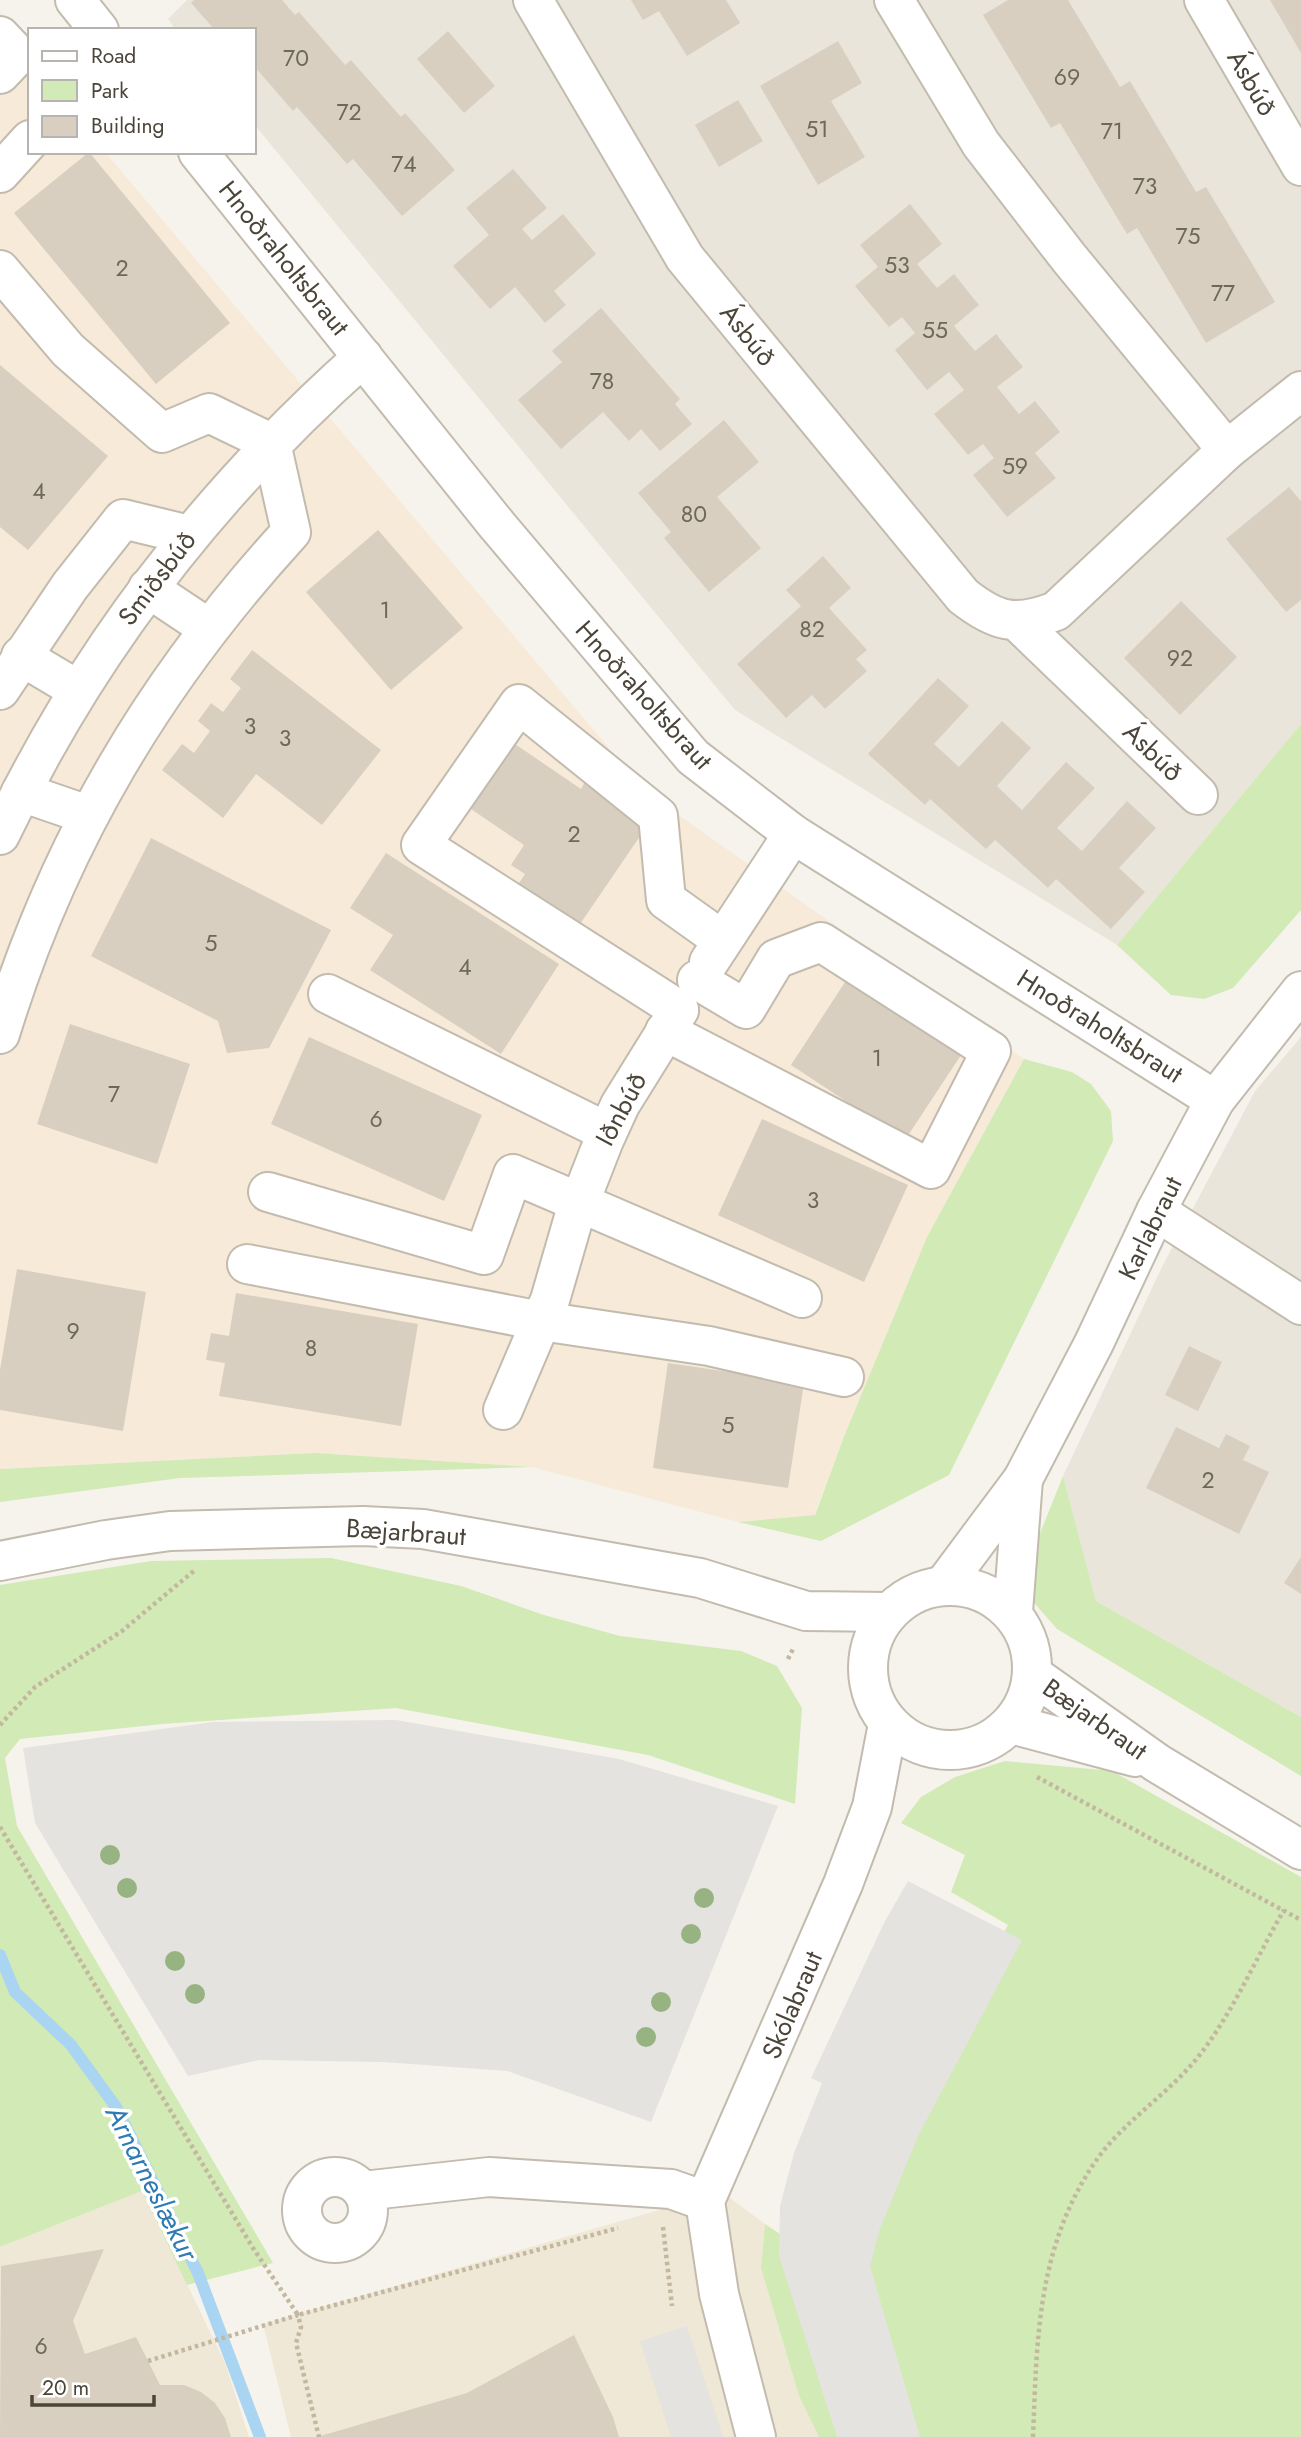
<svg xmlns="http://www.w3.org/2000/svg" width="1301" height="2437" font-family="Jost,sans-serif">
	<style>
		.residential { fill: #eae5da }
		.commercial { fill: #f7ead8 }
		.education { fill: #efe8d6 }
		.green { fill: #d2eab5 }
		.parking { fill: #e5e3e0 }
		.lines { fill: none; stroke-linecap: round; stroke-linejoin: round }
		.stream { stroke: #a9d4f2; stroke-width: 12 }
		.building { fill: #d8cfc1 }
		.minor-casing { stroke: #c2bbae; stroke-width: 42 }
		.path { stroke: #c4b79f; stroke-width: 4.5; stroke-dasharray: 3.5 3.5; stroke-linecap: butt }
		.minor { stroke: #fff; stroke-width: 38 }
		.tree { fill: #97b381 }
		.labels { text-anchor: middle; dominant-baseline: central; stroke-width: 7; stroke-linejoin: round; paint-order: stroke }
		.number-label { font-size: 23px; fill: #6e675b }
		.street-label { font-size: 26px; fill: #4b4439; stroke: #fff }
		.water-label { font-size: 28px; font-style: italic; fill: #2e7ab2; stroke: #fff }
	</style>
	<rect width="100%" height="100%" fill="#f6f3ec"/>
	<g class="residential">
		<path d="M187,0H1301V724L1117,945L735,710L254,124V30H176L168,19Z"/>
		<path d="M1301,1037V1717L1096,1601L1063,1476L1163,1265L1255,1091Z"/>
	</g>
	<path class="commercial" d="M0,11L11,41L30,63V152H105L646,792L1024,1059L927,1237L845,1434L814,1515L738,1522L532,1467L315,1453L0,1469Z"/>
	<g class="education">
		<path d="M142,2191L225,2363L249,2437H0V2247Z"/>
		<path d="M722,2192L765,2224L761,2268L799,2396L819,2437H291L263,2324Z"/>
	</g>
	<g class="green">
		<path d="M1301,724V910L1233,988L1204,999L1171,995L1117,945Z"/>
		<path d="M1024,1059L1072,1072L1091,1084L1111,1111L1113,1141L949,1475L821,1541L738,1522L815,1515L845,1434L927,1237Z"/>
		<path d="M315,1453L532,1467L180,1478L0,1502V1469Z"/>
		<path d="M1063,1476L1096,1601L1301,1717V1776L1057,1629L1029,1597V1561Z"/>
		<path d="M331,1558L461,1586L544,1615L620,1636L741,1651L777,1666L802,1708L795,1804L648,1755L396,1708L162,1724L20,1739L5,1758L17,1826L273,2263L187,2285L142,2191L0,2247V1585L151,1561Z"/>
		<path d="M1005,1761L1112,1771L1301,1877V2437H819L799,2396L761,2268L765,2224L822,2262L1008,1925L951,1892L965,1855L901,1823L921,1797L955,1777Z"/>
	</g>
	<g class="parking">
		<path d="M396,1720L619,1759L778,1806L651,2122L507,2071L383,2062L259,2060L188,2076L35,1823L23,1748L213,1722Z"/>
		<path d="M908,1881L1022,1940L919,2134L880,2228L870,2266L920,2437H837L779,2256L780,2206L794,2153L822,2083L811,2078L885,1921Z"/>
		<path d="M687,2326L723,2437H671L640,2341Z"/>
	</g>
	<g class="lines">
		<path class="stream" d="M0,1955L15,1992L71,2045L116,2107L198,2273L260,2437"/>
	</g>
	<g class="building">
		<path d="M194,0H282L295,15L299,12L345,65L351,60L401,117L405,113L455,170L402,216L353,159L347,164L297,107L293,111L254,66V30H215L191,3Z"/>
		<path d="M631,0H726L740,23L687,56L659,11L643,20Z"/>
		<path d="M1008,0H1068L1120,87L1130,81L1196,192L1206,187L1275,302L1206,343L1137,228L1127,234L1060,123L1051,128L983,15Z"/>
		<path d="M1270,0H1301V53Z"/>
		<path d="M448,31L495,86L464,113L417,59Z"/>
		<path d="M838,41L862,83L831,101L865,157L818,185L760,86Z"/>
		<path d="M738,100L763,141L719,167L695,125Z"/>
		<path d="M89,152L230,323L156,384L14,213Z"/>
		<path d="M513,169L547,208L522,229L532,240L563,214L596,254L554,291L566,305L545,323L515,287L490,309L453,266L489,235L466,208Z"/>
		<path d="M910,204L942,244L917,264L937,288L954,274L979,305L954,326L975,351L996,334L1023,367L997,387L1019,414L1035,401L1060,432L1035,453L1056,478L1007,517L973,475L994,458L983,444L968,455L934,414L964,390L949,372L927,390L895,350L915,333L902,317L889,327L855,286L878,267L860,245Z"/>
		<path d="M601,308L680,399L675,404L692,424L660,451L641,429L629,441L603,412L561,449L518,400L562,362L552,351Z"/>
		<path d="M0,365L108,456L28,550L0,527Z"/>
		<path d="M724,420L759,462L717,497L761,548L709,592L664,538L671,532L638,493Z"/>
		<path d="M1289,487L1301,501V600L1286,612L1226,539Z"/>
		<path d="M378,530L463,628L391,690L306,592Z"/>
		<path d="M823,556L851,588L829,608L867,650L856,659L867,671L825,709L812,695L786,718L737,664L801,606L786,590Z"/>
		<path d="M1181,601L1237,657L1180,715L1124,658Z"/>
		<path d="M252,650L381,750L322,825L256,774L223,818L162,770L182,744L194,753L210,731L198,721L211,703L223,712L241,688L230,679Z"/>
		<path d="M938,678L969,706L934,744L959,767L1002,721L1031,748L997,786L1022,810L1066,762L1095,788L1057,828L1082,851L1127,801L1156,828L1119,868L1145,892L1111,929L1056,879L1048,888L995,840L986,849L930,799L925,805L868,754Z"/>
		<path d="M512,742L581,789L586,780L649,823L578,927L517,886L525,874L511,865L524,845L468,807Z"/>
		<path d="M151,838L331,930L269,1048L227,1053L218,1021L91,956Z"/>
		<path d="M386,853L559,964L501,1054L370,970L393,935L350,908Z"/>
		<path d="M849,976L963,1052L905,1140L791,1065Z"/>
		<path d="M70,1024L190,1064L157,1164L37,1124Z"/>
		<path d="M309,1037L482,1115L444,1201L271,1124Z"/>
		<path d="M762,1119L908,1185L864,1282L718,1215Z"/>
		<path d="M17,1269L146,1292L123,1431L0,1410V1370Z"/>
		<path d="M236,1293L418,1324L401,1426L219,1396L225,1363L206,1360L211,1333L229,1336Z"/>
		<path d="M1189,1346L1222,1362L1198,1411L1165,1395Z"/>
		<path d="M668,1363L804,1383L788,1488L653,1468Z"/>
		<path d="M1176,1427L1219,1448L1226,1434L1250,1446L1243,1460L1269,1472L1239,1534L1146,1488Z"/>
		<path d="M1301,1557V1594L1284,1583Z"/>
		<path d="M104,2249L73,2321L85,2354L136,2337L160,2385H184L201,2392L215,2403L225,2418L231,2437H0L1,2266Z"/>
		<path d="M574,2335L613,2417L619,2437H317L467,2393Z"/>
	</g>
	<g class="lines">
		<defs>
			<g id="minor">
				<path d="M75,0L99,30"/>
				<path d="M533,0L685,258L963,596C996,622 1015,627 1056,611L1227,450L1301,391"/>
				<path d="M894,0L981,144L1069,258L1227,450"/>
				<path d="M1204,0L1301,166"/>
				<path d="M0,36L18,55L0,74"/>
				<path d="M198,152L497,525L693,757L793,834L1215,1100"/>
				<path d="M0,173L30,140"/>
				<path d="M0,270L68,350L162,433L209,413L271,443L291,532C155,681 59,841 0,1034"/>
				<path d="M148,588L208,628"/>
				<path d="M1017,621L1198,795"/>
				<path d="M21,656L78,690"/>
				<path d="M0,690L70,586L123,519L189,535"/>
				<path d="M21,792L88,815"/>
				<path d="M0,835C87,651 211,492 363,357"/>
				<path d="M709,962L793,834"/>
				<path d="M328,994L607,1132"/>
				<path d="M679,1010L421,845L519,704L658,816L666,900L722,940"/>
				<path d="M665,1031L931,1169L991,1051L821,942L776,959L746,1009L697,980"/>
				<path d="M268,1192L484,1255L513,1174L802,1298"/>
				<path d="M1156,1211L1301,1305"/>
				<path d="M247,1264L541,1321L709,1346L844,1377"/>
				<path d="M503,1410L550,1300L574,1217L604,1140L620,1105L679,1010"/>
				<path d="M0,1561L106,1540L170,1531L363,1526L423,1529L700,1578L806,1611L888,1612"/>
				<path d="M944,1585L1023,1479L1094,1343L1156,1211L1215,1100L1301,991"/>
				<circle cx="950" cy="1668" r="82"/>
				<path d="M1013,1612L1023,1479"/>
				<path d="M1033,1675L1157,1763L1301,1850"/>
				<path d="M1011,1724L1135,1757"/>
				<circle cx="335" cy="2210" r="33"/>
				<path d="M363,2191L489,2177L671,2189L705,2201"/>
				<path d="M756,2437L719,2294L705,2201L843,1884L872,1807L888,1724"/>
			</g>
		</defs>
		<use href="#minor" class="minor-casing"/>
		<g class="path">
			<path d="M788,1659L794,1647"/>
			<path d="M0,1725L35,1687L122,1631L195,1570"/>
			<path d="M1037,1777L1301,1920"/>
			<path d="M0,1827L253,2248L298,2315L618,2228"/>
			<path d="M663,2227L672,2306"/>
			<path d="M148,2361L298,2315L301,2327L296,2343L319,2437"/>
			<path d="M1033,2437C1037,2338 1037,2248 1095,2162C1124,2120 1171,2093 1202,2052C1235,2008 1256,1958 1284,1910"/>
		</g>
		<use href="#minor" class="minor"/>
	</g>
	<g class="tree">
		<circle cx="110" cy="1855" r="10"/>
		<circle cx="127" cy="1888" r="10"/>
		<circle cx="704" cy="1898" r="10"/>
		<circle cx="691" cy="1934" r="10"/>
		<circle cx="175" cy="1961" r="10"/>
		<circle cx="195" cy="1994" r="10"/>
		<circle cx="661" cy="2002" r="10"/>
		<circle cx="646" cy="2037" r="10"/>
	</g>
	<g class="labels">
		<g class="number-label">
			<text x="296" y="58">70</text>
			<text x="1067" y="77">69</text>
			<text x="349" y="112">72</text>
			<text x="817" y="129">51</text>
			<text x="1112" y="131">71</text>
			<text x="404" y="164">74</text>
			<text x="1145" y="186">73</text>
			<text x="1188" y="236">75</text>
			<text x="897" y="265">53</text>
			<text x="122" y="268">2</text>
			<text x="1223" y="293">77</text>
			<text x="935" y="330">55</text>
			<text x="602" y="381">78</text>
			<text x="1015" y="466">59</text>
			<text x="39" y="491">4</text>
			<text x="694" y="514">80</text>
			<text x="385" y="610">1</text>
			<text x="812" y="629">82</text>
			<text x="1180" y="658">92</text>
			<text x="250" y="726">3</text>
			<text x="285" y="738">3</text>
			<text x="574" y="834">2</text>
			<text x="211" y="943">5</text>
			<text x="465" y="967">4</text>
			<text x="877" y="1058">1</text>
			<text x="114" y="1094">7</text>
			<text x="376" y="1119">6</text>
			<text x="813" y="1200">3</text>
			<text x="73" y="1331">9</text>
			<text x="311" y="1348">8</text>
			<text x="728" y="1425">5</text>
			<text x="1208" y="1480">2</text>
			<text x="41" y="2346">6</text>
		</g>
		<g class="street-label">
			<text transform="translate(1252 83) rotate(60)">Ásbúð</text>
			<text transform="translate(284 258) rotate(51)">Hnoðraholtsbraut</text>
			<text transform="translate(748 335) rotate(51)">Ásbúð</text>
			<text transform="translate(157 578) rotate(-53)">Smiðsbúð</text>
			<text transform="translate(644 695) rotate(48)">Hnoðraholtsbraut</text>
			<text transform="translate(1153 752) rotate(44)">Ásbúð</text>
			<text transform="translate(1100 1026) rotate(32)">Hnoðraholtsbraut</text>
			<text transform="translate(621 1109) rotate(-62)">Iðnbúð</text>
			<text transform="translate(1150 1228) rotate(-64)">Karlabraut</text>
			<text transform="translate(406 1532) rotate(4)">Bæjarbraut</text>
			<text transform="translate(1095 1719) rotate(35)">Bæjarbraut</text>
			<text transform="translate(792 2005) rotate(-67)">Skólabraut</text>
		</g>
		<g class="water-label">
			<text transform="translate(152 2183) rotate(63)">Arnarneslækur</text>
		</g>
	</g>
	<rect x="28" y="28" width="228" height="126" fill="#ffffff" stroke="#b7b4b0" stroke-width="2"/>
	<rect x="42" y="51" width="35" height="10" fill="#ffffff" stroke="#b7b4b0" stroke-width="2"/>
	<text x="91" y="63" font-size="21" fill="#4b4439">Road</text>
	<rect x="42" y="80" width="35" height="21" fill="#d2eab5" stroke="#b7b4b0" stroke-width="2"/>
	<text x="91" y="98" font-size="21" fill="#4b4439">Park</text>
	<rect x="42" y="116" width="35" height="21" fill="#d8cfc1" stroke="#b7b4b0" stroke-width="2"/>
	<text x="91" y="133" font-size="21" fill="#4b4439">Building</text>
	<path d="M32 2395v10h122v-10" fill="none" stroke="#4b4439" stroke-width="3.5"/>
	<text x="42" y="2395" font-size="21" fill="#4b4439" stroke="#ffffff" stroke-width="5" paint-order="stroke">20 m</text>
</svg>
